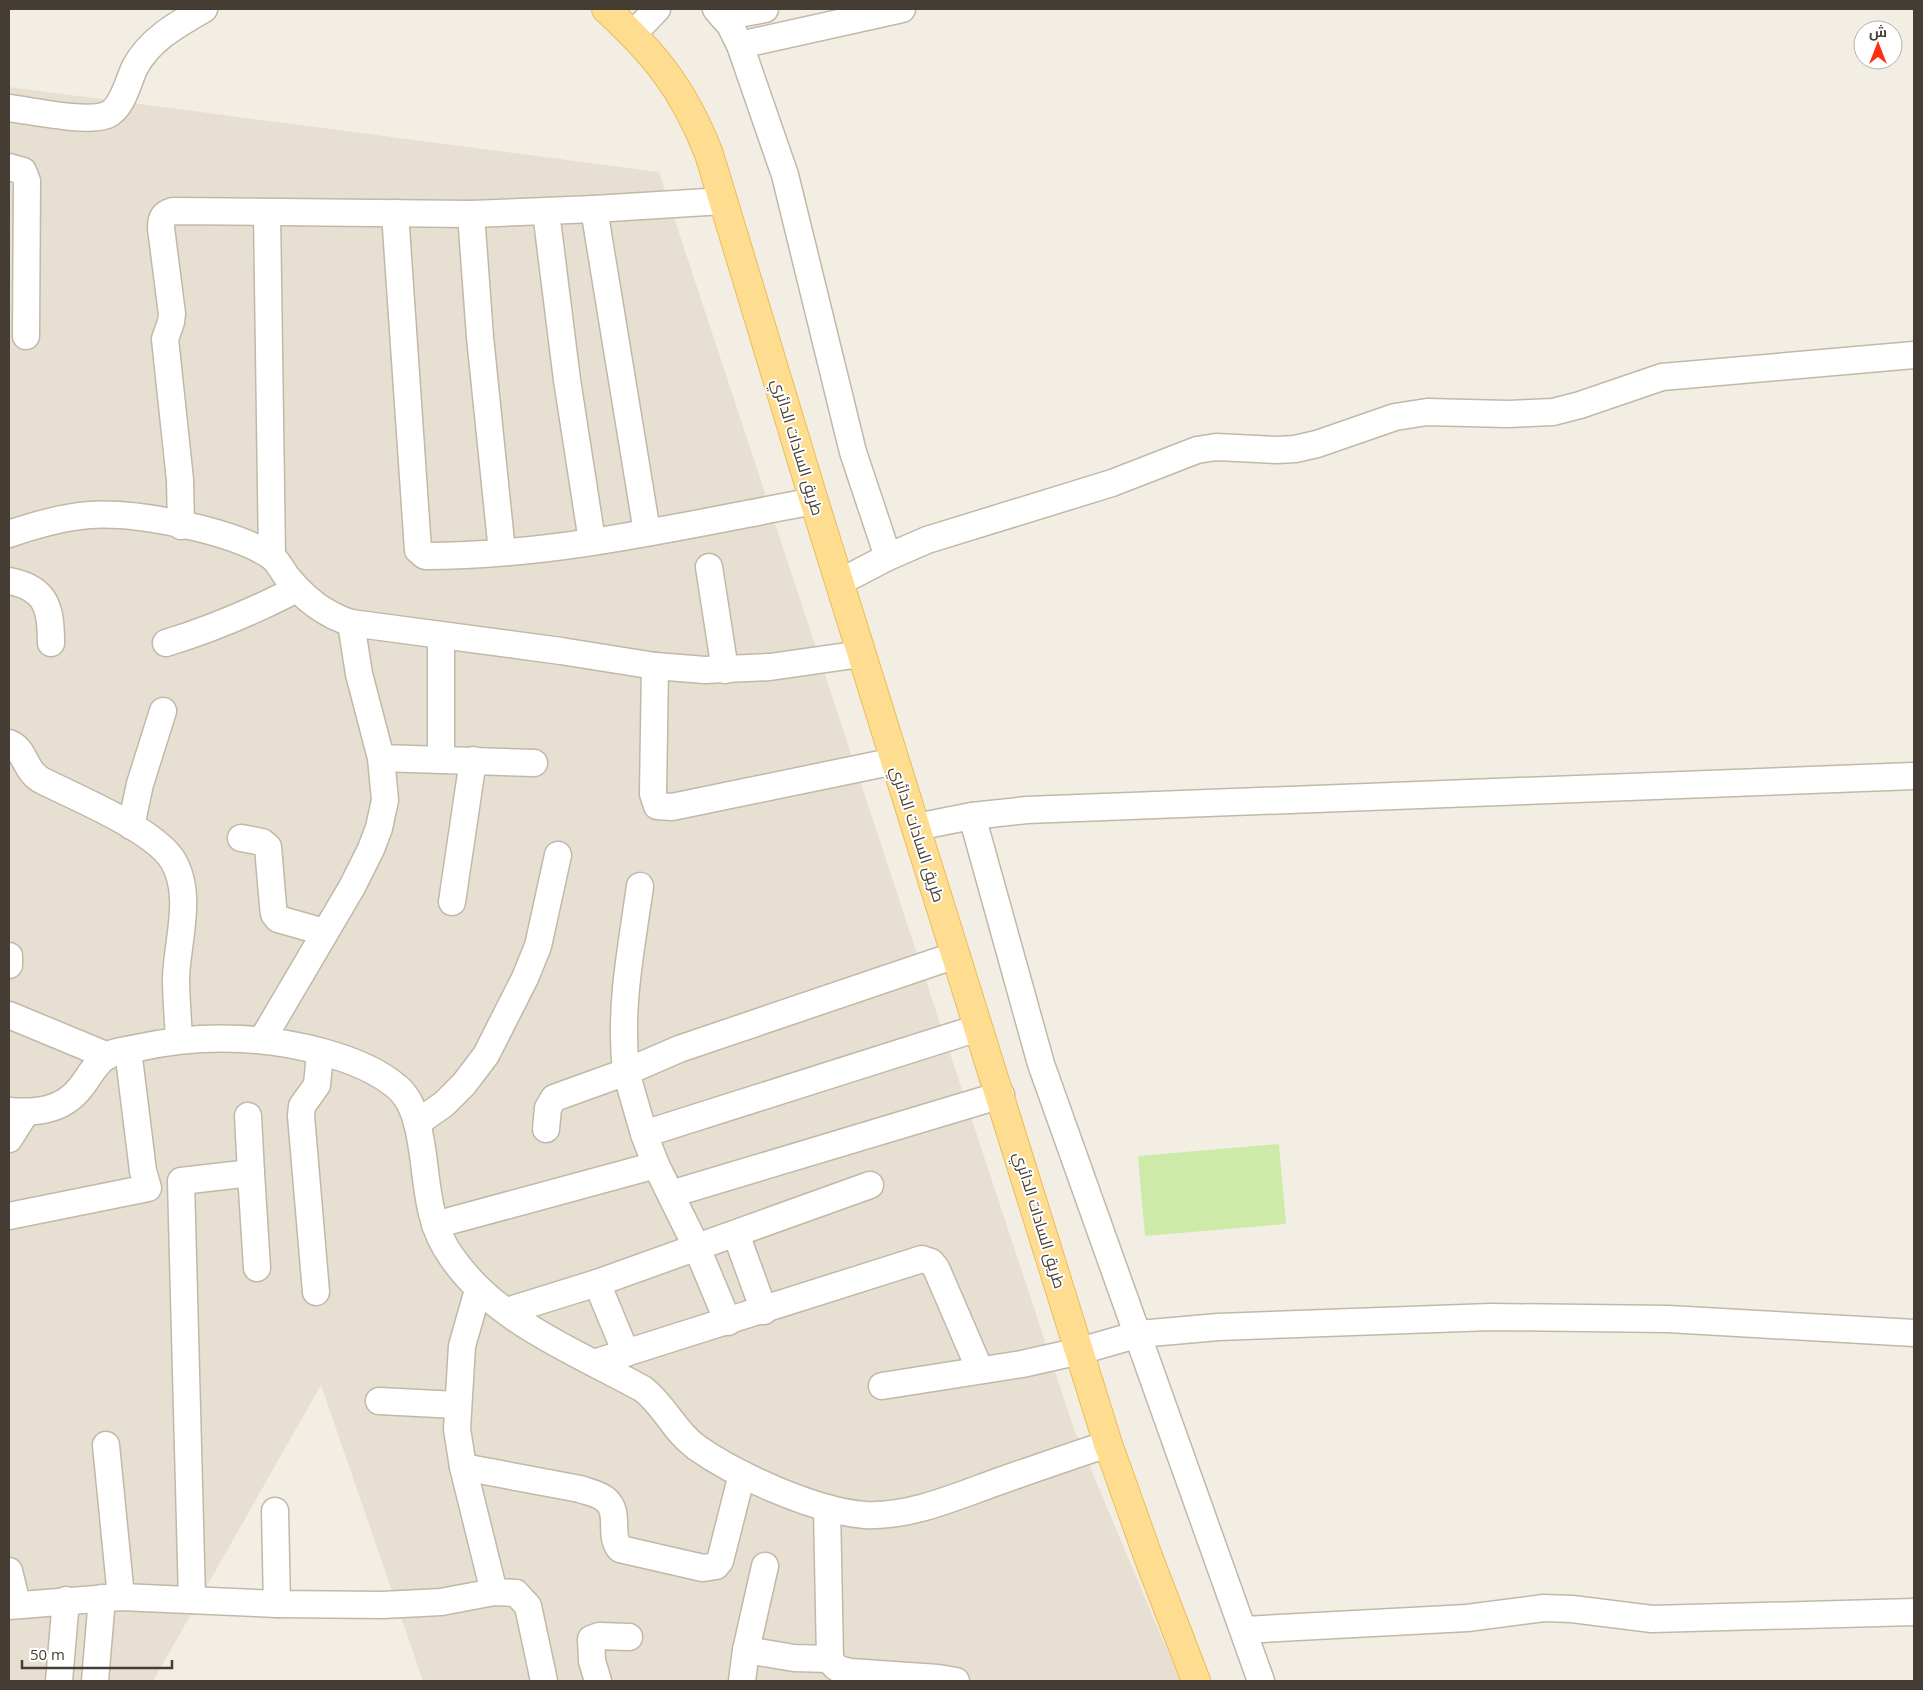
<svg xmlns="http://www.w3.org/2000/svg" width="1923" height="1690" font-family="'Open Sans',Cairo,sans-serif">
	<style>
		.residential { fill: #e7dfd1 }
		.green { fill: #ceeaa8 }
		.lines { fill: none; stroke-linecap: round; stroke-linejoin: round }
		.minor-casing { stroke: #c2b8a8; stroke-width: 29 }
		.major-casing { stroke: #ebbc59; stroke-width: 30 }
		.minor { stroke: #fff; stroke-width: 26 }
		.major { stroke: #ffdd90; stroke-width: 28 }
		.labels { text-anchor: middle; dominant-baseline: central; stroke-width: 4; stroke-linejoin: round; paint-order: stroke }
		.street-label { font-size: 16px; fill: #453d33; stroke: #fff }
	</style>
	<rect width="100%" height="100%" fill="#f3eee3"/>
	<path class="residential" d="M9,87L659,172L1074,1429L1180,1681H423L321,1385L153,1681H9Z"/>
	<path class="green" d="M1279,1144L1286,1224L1145,1236L1138,1156Z"/>
	<g class="lines">
		<defs>
			<g id="minor">
				<path d="M716,9L730,25L740,45L785,175L853,452L888,557"/>
				<path d="M723,17L765,9"/>
				<path d="M633,34L657,9"/>
				<path d="M740,45L902,9"/>
				<path d="M9,108C33,111 86,123 107,115C123,108 128,81 135,67C150,39 178,24 204,9"/>
				<path d="M9,167L23,171L27,181L26,336"/>
				<path d="M594,209L647,532"/>
				<path d="M546,212L567,380L592,541"/>
				<path d="M267,213L272,557"/>
				<path d="M395,213L418,550L425,556C556,556 686,525 814,501"/>
				<path d="M471,214L480,337L502,552"/>
				<path d="M181,526L180,480L165,339L171,322L172,314L161,228C161,218 163,214 173,211L471,214L594,209L723,201"/>
				<path d="M9,534C35,525 62,517 90,515C137,512 231,530 271,556C277,560 282,570 287,577C305,599 324,614 351,623L561,651L655,666L705,670L770,667L861,654"/>
				<path d="M709,567L725,670"/>
				<path d="M9,581C47,588 51,609 51,643"/>
				<path d="M840,582L888,557L927,540L1112,483L1197,450L1216,447L1277,450L1295,449L1317,444L1395,417L1427,412L1508,414L1553,412L1580,405L1662,377L1914,355"/>
				<path d="M441,636V759"/>
				<path d="M166,643C212,629 254,611 297,589"/>
				<path d="M655,666L653,794L657,806L672,807L895,761"/>
				<path d="M9,743C26,749 24,772 43,781C77,798 152,829 172,859C194,893 177,942 176,978C176,998 178,1019 179,1039"/>
				<path d="M381,758L534,763"/>
				<path d="M972,816L1041,1064L1261,1681"/>
				<path d="M131,826L140,784L163,711"/>
				<path d="M916,827L972,816L1027,810L1914,776"/>
				<path d="M241,838L262,842L268,847L273,906L274,914L278,919L324,932"/>
				<path d="M452,902L473,760"/>
				<path d="M9,956V965"/>
				<path d="M9,1015L108,1056"/>
				<path d="M262,1040L352,887L371,849L379,828L385,800L381,758L359,674L351,623"/>
				<path d="M9,1111C36,1113 63,1111 81,1087C89,1077 96,1062 108,1055C116,1051 128,1050 137,1048C173,1040 204,1037 241,1039C288,1041 361,1056 397,1087C407,1095 414,1110 417,1123C429,1168 422,1215 451,1256C496,1322 576,1352 643,1389C665,1406 674,1431 696,1447C737,1476 815,1511 865,1515C910,1517 955,1497 997,1482C1034,1469 1071,1456 1108,1444"/>
				<path d="M248,1116L251,1173"/>
				<path d="M417,1123L444,1104L464,1084L486,1055L525,978L538,946L558,855"/>
				<path d="M546,1129L548,1108L554,1098L626,1072C619,1005 631,952 640,886"/>
				<path d="M644,1134L978,1028"/>
				<path d="M9,1139L26,1112"/>
				<path d="M671,1194L1001,1095"/>
				<path d="M9,1216L148,1188L143,1171L128,1050"/>
				<path d="M435,1225L656,1165"/>
				<path d="M736,1234L764,1311"/>
				<path d="M597,1283L626,1353"/>
				<path d="M478,1290L462,1346L457,1429L463,1467L494,1592"/>
				<path d="M316,1292L301,1116L302,1106L317,1085L320,1053"/>
				<path d="M507,1311L597,1283L870,1185"/>
				<path d="M728,1322L697,1248L656,1165L644,1134L626,1072L679,1049L956,955"/>
				<path d="M594,1363L922,1259L931,1262L936,1268L980,1370"/>
				<path d="M882,1386L1022,1364L1080,1351L1139,1334L1218,1327L1491,1317L1668,1319L1914,1333"/>
				<path d="M379,1401L457,1405"/>
				<path d="M106,1445L121,1597"/>
				<path d="M463,1467L580,1489C588,1492 600,1494 606,1500C621,1513 608,1535 620,1549L703,1568L716,1566L720,1561L742,1474"/>
				<path d="M827,1508L830,1659C834,1668 840,1670 850,1672L938,1678L956,1681"/>
				<path d="M275,1511L277,1604"/>
				<path d="M765,1566L746,1650L794,1658L830,1659"/>
				<path d="M9,1571L17,1604"/>
				<path d="M192,1600L181,1181L251,1173L257,1268"/>
				<path d="M9,1606L121,1597L277,1604L383,1605L441,1602L494,1592L516,1593L528,1606L544,1681"/>
				<path d="M1244,1630L1467,1618L1544,1608L1572,1609L1652,1619L1914,1612"/>
				<path d="M59,1681L66,1600"/>
				<path d="M95,1681L102,1598"/>
				<path d="M598,1681L592,1661L591,1639L599,1636L629,1637"/>
				<path d="M742,1681L746,1650"/>
			</g>
			<path id="major" d="M606,9C656,55 684,90 709,154L814,501L1108,1444L1149,1559L1196,1681"/>
		</defs>
		<use href="#minor" class="minor-casing"/>
		<use href="#major" class="major-casing"/>
		<use href="#minor" class="minor"/>
		<use href="#major" class="major"/>
	</g>
	<g class="labels">
		<g class="street-label">
			<text transform="translate(798 447) rotate(73)">طريق السادات الدائري</text>
			<text transform="translate(918 834) rotate(72)">طريق السادات الدائري</text>
			<text transform="translate(1040 1220) rotate(73)">طريق السادات الدائري</text>
		</g>
	</g>
	<rect width="1923" height="1690" fill="none" stroke="#453d33" stroke-width="20"/>
	<g transform="translate(1878 45)"><circle r="24" fill="#ffffff" stroke="#b5b1ad"/>
	<path d="M0-4L9 19L0 12L-9 19Z" fill="#ff2c0e"/>
	<text y="-8" font-size="14" font-weight="bold" text-anchor="middle" fill="#453d33">ش</text>
	</g>
	<path d="M22 1660v8h150v-8" fill="none" stroke="#453d33" stroke-width="2.5"/>
	<text x="30" y="1660" font-size="15" fill="#453d33" stroke="#ffffff" stroke-width="4" paint-order="stroke">50 m</text>
</svg>
